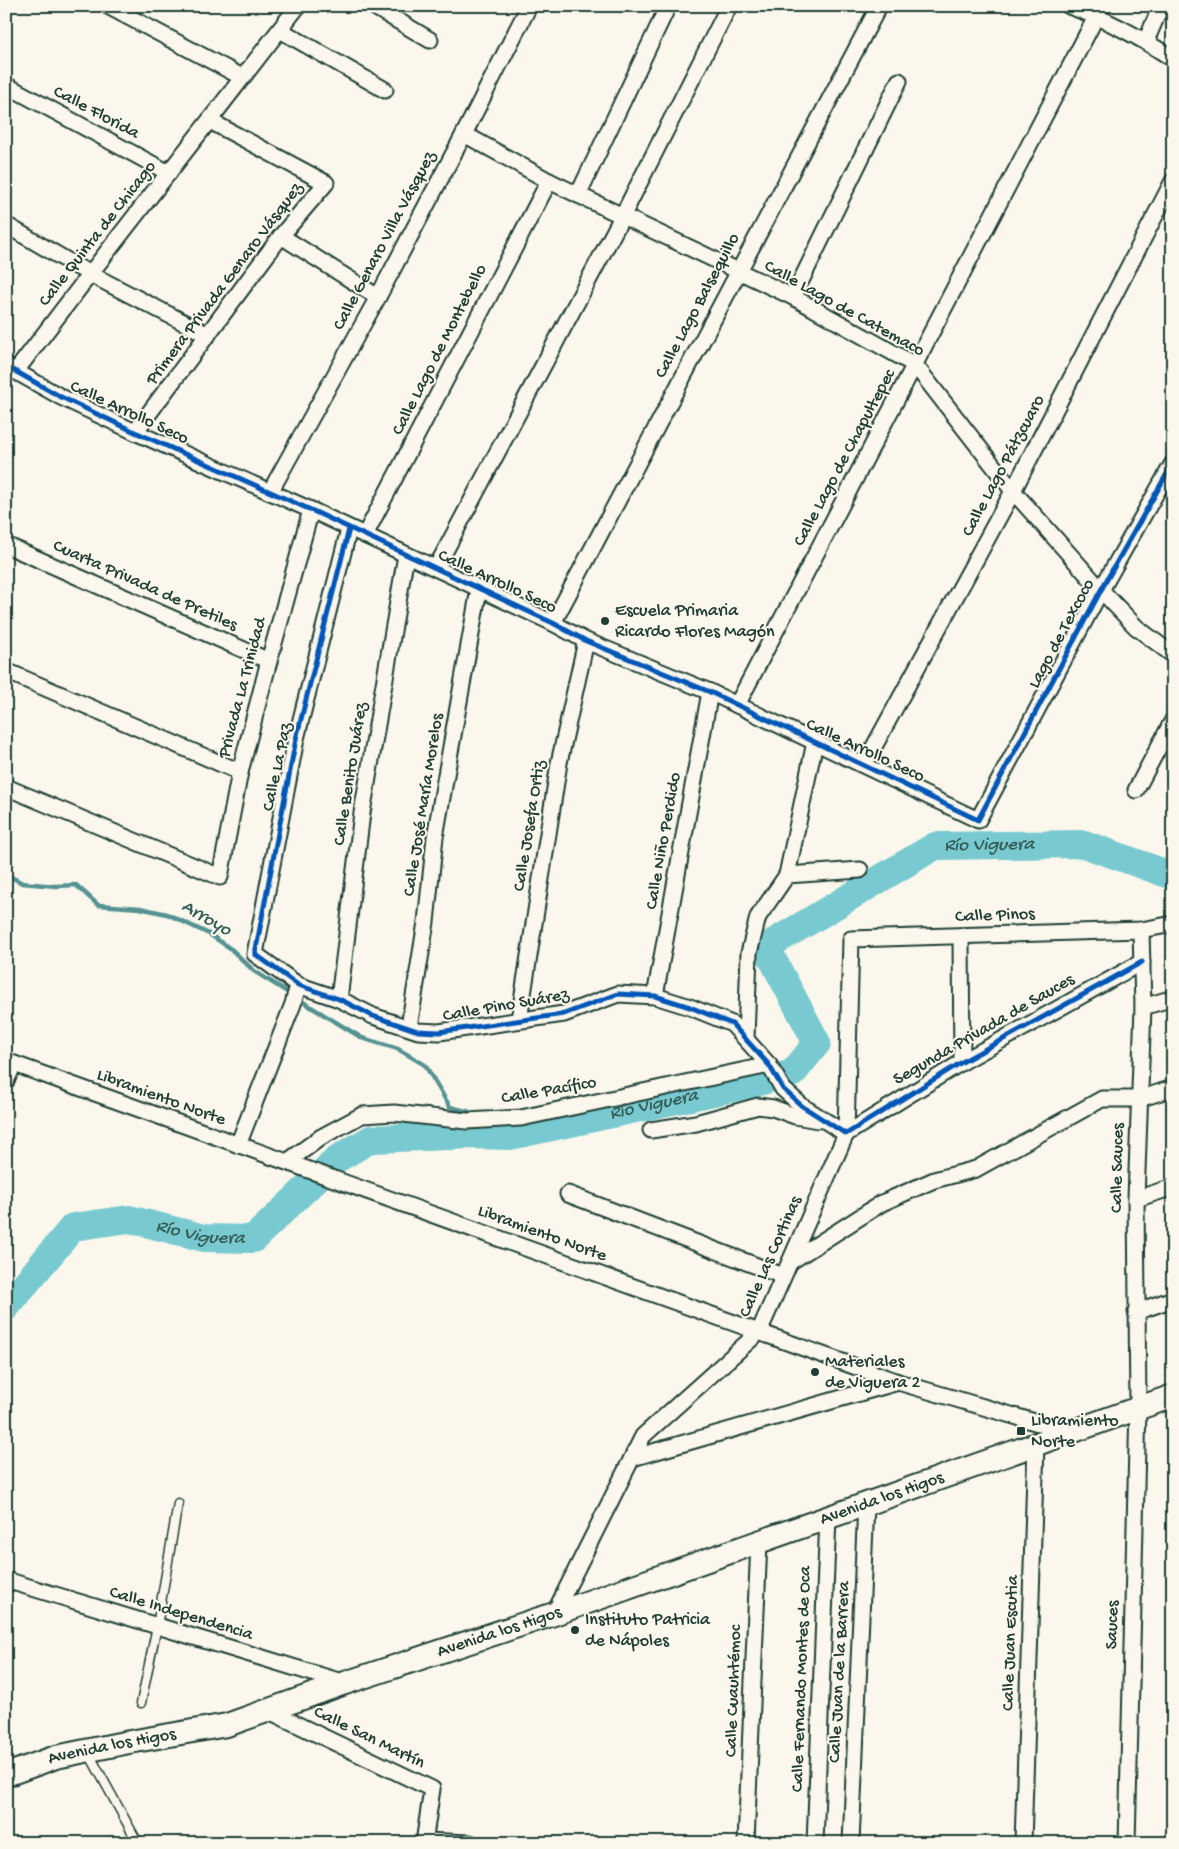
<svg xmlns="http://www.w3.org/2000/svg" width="1179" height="1849" font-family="'Gochi Hand',sans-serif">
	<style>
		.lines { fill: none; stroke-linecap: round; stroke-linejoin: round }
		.stream { stroke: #559292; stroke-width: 4.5 }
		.river { stroke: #79cad0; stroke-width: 28 }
		.lane-casing { stroke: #1f3d34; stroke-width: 11 }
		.street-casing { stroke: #1f3d34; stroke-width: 19 }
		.secondary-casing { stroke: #1f3d34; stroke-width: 26 }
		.lane { stroke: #fbf7ec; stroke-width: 8 }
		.street { stroke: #fbf7ec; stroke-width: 15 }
		.secondary { stroke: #fbf7ec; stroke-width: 22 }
		.cycleway-casing { stroke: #fbf7ec; stroke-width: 8 }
		.cycleway { stroke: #0057b8; stroke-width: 5 }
		.poi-dot { fill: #1f3d34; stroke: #fbf7ec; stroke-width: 2 }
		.labels { text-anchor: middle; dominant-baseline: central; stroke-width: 4; stroke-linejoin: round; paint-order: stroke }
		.street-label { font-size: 18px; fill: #1f3d34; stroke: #fbf7ec }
		.poi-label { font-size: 18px; fill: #1f3d34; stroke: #fbf7ec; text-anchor: start }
		.water-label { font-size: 19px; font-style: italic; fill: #36605b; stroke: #fbf7ec }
	</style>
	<rect width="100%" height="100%" fill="#fbf7ec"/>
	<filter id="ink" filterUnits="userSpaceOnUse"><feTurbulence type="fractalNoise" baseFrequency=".02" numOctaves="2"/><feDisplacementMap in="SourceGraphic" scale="10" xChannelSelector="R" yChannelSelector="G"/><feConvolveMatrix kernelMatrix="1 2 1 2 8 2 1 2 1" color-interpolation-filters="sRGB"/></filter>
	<g filter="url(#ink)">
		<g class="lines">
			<g class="stream">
				<path d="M6,874L22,883L56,886L76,885L98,905L140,908L167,914L209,934L231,949L254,971L292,995"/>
				<path d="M298,999L362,1038L398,1049L425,1065L450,1107L470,1112L474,1135"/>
			</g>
			<path class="river" id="s1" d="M6,1307L73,1227L129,1219L204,1238L253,1239L337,1159L371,1139L474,1135L510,1136L755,1083L793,1073L817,1043L766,947L935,846L1084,844L1173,876"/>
			<defs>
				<g id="lane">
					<path d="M141,1703L157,1626L178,1503"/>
					<path d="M88,1752L138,1843"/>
				</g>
				<g id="street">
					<path d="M108,6L242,77"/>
					<path d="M373,6L430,40"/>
					<path d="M1069,6C1106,19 1140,37 1173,59"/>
					<path d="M280,30L385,90"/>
					<path d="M1146,41L1161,6"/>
					<path d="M6,85L169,173"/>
					<path d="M464,134L549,181L793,297L915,365L1013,491L1101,590L1136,627L1173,655"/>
					<path d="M578,195L668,6"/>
					<path d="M6,225L90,274L208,335"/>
					<path d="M281,236L378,297"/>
					<path d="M793,297L899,81"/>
					<path d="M6,366L61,397L135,432L311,510L553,623L586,641L710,692L978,820L1101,590L1173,463"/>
					<path d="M16,371L90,274L298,6"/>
					<path d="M135,432L281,236L326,183L210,121"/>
					<path d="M270,492L378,297L464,134L529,6"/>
					<path d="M349,529L296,739L255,954L298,985L339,999L373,1016L418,1031L439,1032L564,1014L618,994L655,996L690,1007L732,1024L769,1065L783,1089L802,1106L846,1134L962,1062L1142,962"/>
					<path d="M365,535L549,181"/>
					<path d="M6,545L269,661"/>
					<path d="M436,568L623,215L729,6"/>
					<path d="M553,623L879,6"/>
					<path d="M6,671L240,772"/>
					<path d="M737,705L1097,15"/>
					<path d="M864,765L1013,491L1173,181"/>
					<path d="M6,787L220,877L240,772L269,661L311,510"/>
					<path d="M1136,790L1173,720"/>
					<path d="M787,875L860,870"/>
					<path d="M961,937L962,1062"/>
					<path d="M655,996L710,692"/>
					<path d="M339,999L362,813L406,555"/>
					<path d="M1143,1007L1173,998"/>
					<path d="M519,1020L559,763L586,641"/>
					<path d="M409,1027L426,922L435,837L479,589"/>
					<path d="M746,1039L749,953L758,917L787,875L815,742"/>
					<path d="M6,1061L898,1382L1069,1432"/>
					<path d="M6,1081L14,1064"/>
					<path d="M651,1130L696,1123L758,1106L773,1108L795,1116L818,1120"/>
					<path d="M238,1145L293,1004L298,985"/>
					<path d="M287,1162L321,1137L362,1115L394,1113L467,1121L521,1118L769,1065"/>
					<path d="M568,1194L783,1276"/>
					<path d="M1136,1199L1173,1187"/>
					<path d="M790,1262L882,1203L934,1180L976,1169L1102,1099H1139L1173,1088"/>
					<path d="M1136,1312L1173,1299"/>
					<path d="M632,1458L898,1382"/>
					<path d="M6,1580L345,1683"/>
					<path d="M554,1614L643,1436L759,1332L846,1134L851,939L1141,930L1173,924"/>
					<path d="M269,1711L432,1789L424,1843"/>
					<path d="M425,1841L470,1843"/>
					<path d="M746,1843L759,1542"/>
					<path d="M815,1843L828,1517"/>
					<path d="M851,1843L866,1504"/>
					<path d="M1023,1843L1036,1444"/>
					<path d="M1127,1843L1138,1407L1136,1199L1143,1007L1141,930"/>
				</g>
				<g id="secondary">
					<path id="s2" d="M6,1775L56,1757L124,1743L227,1725L345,1683L554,1614L1173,1396"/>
				</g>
			</defs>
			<use href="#lane" class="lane-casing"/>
			<use href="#street" class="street-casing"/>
			<use href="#secondary" class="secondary-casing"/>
			<use href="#lane" class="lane"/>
			<use href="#street" class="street"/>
			<use href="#secondary" class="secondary"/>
			<defs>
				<g id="cycleway">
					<path d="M6,366L61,397L135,432L311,510L553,623L586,641L710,692L978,820L1101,590L1173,463"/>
					<path d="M349,529L296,739L255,954L298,985L339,999L373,1016L418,1031L439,1032L564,1014L618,994L655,996L690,1007L732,1024L769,1065L783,1089L802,1106L846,1134L962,1062L1142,962"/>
				</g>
			</defs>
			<use href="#cycleway" class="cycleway-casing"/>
			<use href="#cycleway" class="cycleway"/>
		</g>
	</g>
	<g class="poi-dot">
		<circle cx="605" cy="621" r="5"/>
		<circle cx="815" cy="1372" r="5"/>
		<rect x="1016" y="1426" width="10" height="10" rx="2.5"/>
		<circle cx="575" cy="1630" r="5"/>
	</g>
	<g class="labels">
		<g class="street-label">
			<text transform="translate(96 113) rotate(28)">Calle Florida</text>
			<text transform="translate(98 234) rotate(-52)">Calle Quinta de Chicago</text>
			<text transform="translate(385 241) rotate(-62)">Calle Genaro Villa Vásquez</text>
			<text transform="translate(225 284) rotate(-53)">Primera Privada Genaro Vásquez</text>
			<text transform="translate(698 306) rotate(-62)">Calle Lago Balsequillo</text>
			<text transform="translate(844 309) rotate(29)">Calle Lago de Catemaco</text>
			<text transform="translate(440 350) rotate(-63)">Calle Lago de Montebello</text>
			<text transform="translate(129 413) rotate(25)">Calle Arrollo Seco</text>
			<text transform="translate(845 458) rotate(-62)">Calle Lago de Chapultepec</text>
			<text transform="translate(1004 466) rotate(-62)">Calle Lago Pátzcuaro</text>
			<text transform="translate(497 582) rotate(25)">Calle Arrollo Seco</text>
			<text transform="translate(145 586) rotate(24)">Cuarta Privada de Pretiles</text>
			<text transform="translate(1062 634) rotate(-62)">Lago de Texcoco</text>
			<text transform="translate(243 688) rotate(-75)">Privada La Trinidad</text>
			<text transform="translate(865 751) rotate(25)">Calle Arrollo Seco</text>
			<text transform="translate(278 767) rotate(-78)">Calle La Paz</text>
			<text transform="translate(351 774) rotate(-81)">Calle Benito Juárez</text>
			<text transform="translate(424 805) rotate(-81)">Calle José María Morelos</text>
			<text transform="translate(530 826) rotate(-81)">Calle Josefa Ortiz</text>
			<text transform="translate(664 841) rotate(-80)">Calle Niño Perdido</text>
			<text transform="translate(995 916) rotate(-2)">Calle Pinos</text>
			<text transform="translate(506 1006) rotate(-10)">Calle Pino Suárez</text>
			<text transform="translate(984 1030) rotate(-30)">Segunda Privada de Sauces</text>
			<text transform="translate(549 1091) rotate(-10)">Calle Pacífico</text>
			<text transform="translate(161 1098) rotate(20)">Libramiento Norte</text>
			<text transform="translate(1118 1168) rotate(-89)">Calle Sauces</text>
			<text transform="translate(542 1234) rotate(20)">Libramiento Norte</text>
			<text transform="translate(771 1257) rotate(-66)">Calle Las Cortinas</text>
			<text stroke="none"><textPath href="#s2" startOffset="920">Avenida los Higos</textPath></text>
			<text transform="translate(181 1614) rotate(17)">Calle Independencia</text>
			<text transform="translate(1113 1625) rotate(-88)">Sauces</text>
			<text stroke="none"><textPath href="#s2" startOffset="515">Avenida los Higos</textPath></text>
			<text transform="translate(1011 1643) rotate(-88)">Calle Juan Escutia</text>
			<text transform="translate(840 1672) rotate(-87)">Calle Juan de la Barrera</text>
			<text transform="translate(802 1679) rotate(-88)">Calle Fernando Montes de Oca</text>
			<text transform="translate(734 1691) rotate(-88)">Calle Cuauhtémoc</text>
			<text transform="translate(369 1738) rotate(26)">Calle San Martín</text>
			<text stroke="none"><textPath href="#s2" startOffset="110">Avenida los Higos</textPath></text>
		</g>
		<g class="poi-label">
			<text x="615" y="611">Escuela Primaria<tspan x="615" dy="21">Ricardo Flores Magón</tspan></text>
			<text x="825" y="1362">Materiales<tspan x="825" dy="21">de Viguera 2</tspan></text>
			<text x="1031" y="1421">Libramiento<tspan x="1031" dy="21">Norte</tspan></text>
			<text x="585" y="1620">Instituto Patricia<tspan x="585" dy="21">de Nápoles</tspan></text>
		</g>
		<g class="water-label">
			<text stroke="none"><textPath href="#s1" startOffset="1270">Río Viguera</textPath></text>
			<text transform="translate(206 919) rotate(30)">Arroyo</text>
			<text stroke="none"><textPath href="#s1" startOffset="729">Río Viguera</textPath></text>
			<text stroke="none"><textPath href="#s1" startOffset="234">Río Viguera</textPath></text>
		</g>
	</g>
	<rect width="1179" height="1849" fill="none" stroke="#fbf7ec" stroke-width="25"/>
	<rect x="12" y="12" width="1154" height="1824" fill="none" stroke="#1f3d34" stroke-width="2" filter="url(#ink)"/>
</svg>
